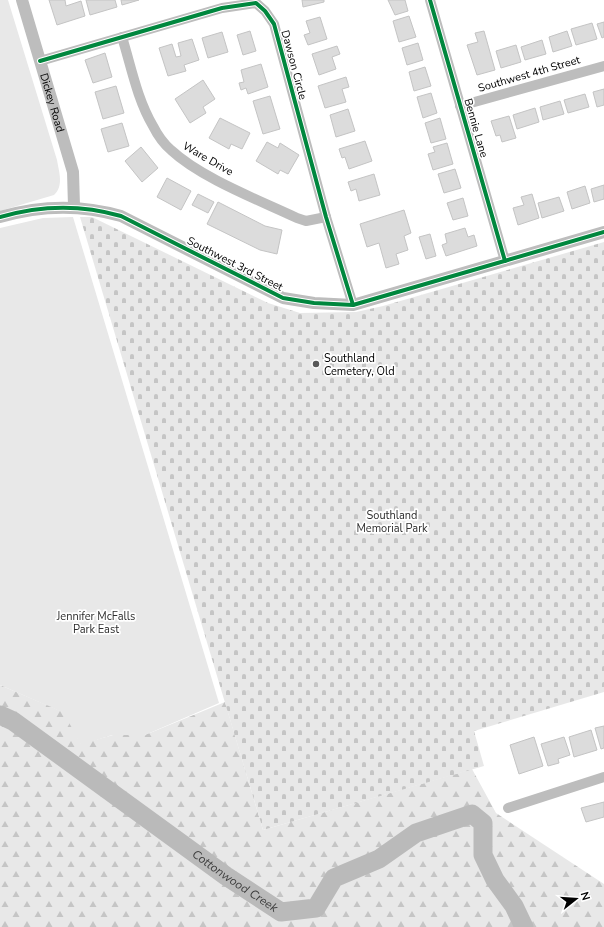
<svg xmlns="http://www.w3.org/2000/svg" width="604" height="927" font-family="'Nunito Sans',sans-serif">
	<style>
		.green { fill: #e8e8e8 }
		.forest { fill: url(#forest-firs) }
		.cemetery { fill: url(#cemetery-stones) }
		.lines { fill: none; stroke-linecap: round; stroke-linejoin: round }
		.river { stroke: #bababa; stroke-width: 19 }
		.building { fill: #dcdcdc; stroke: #c4c4c4 }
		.minor { stroke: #bdbdbd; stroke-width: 10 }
		.tertiary { stroke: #bdbdbd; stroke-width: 12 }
		.cycleway-casing { stroke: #fff; stroke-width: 6 }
		.cycleway { stroke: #00873e; stroke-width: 4 }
		.poi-dot { fill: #595959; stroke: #fff; stroke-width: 1.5 }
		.labels { text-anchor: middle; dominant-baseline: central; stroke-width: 3.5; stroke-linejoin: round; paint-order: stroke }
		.street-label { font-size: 11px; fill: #000; stroke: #fff }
		.poi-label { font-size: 11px; fill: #000; stroke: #fff; text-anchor: start }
		.park-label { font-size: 11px; fill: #2d2d2d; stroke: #fff }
		.water-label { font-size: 12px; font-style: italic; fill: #3e3e3e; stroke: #fff }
	</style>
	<defs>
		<pattern id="forest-firs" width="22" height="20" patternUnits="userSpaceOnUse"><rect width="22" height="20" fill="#e8e8e8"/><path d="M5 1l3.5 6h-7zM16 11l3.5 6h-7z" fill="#c5c5c5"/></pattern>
		<pattern id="cemetery-stones" width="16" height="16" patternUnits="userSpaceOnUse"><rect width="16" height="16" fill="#e8e8e8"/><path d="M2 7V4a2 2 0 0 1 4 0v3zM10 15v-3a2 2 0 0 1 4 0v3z" fill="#c5c5c5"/></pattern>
	</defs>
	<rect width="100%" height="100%" fill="#fff"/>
	<g class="green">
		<path d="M0,0H8L57,160C59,172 64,186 54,195L0,211Z"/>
		<path d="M73,217L219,703L145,735H112L81,745L62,712L0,685V228L43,218Z"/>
	</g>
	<path class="forest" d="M0,685L63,712L81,744L113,735H145L225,702L263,830L472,769L496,813L604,884V927H0Z"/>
	<path class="cemetery" d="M80,217H92L268,303L300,313L356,312L383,306L604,242V692L474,731L484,766L263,830Z"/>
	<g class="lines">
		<path class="river" id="s1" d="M0,715L13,721L226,876L281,912L316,908L334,878L379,859L416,833L472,814L483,823V855L495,880L514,906L524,927"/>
	</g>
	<g class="building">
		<path d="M49,0H65L66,6L81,1L85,16L57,25Z"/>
		<path d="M86,0H115L117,7L90,15Z"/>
		<path d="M121,0H139L122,5Z"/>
		<path d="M302,0H324V2L303,7Z"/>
		<path d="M388,0H405L408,11L395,15Z"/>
		<path d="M409,16L416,37L399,42L393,21Z"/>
		<path d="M320,17L327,39L308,45L304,35L310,33L306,21Z"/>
		<path d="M604,22V37L602,38L597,24Z"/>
		<path d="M592,23L597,39L576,45L571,29Z"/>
		<path d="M250,31L256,51L243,55L237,35Z"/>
		<path d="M484,31L495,70L477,75L467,45L478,42L475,33Z"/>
		<path d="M567,31L572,46L553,52L549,37Z"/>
		<path d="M222,32L228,52L208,58L202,38Z"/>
		<path d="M192,39L199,60L184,65L186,71L168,76L159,48L172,44L176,57L181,56L178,43Z"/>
		<path d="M542,40L546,54L525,60L521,47Z"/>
		<path d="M418,43L423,60L407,65L402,48Z"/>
		<path d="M516,45L521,62L501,68L496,51Z"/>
		<path d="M337,46L340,54L332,57L336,69L319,75L312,54Z"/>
		<path d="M105,53L112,77L93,83L85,60Z"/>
		<path d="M261,64L268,87L248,94L246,88L241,90L239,83L244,82L241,70Z"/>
		<path d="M425,67L431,86L414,91L409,72Z"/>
		<path d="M346,77L349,87L342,89L346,102L325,108L318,86Z"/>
		<path d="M203,80L215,99L203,107L206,113L190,123L175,99Z"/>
		<path d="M116,86L124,113L103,119L95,92Z"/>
		<path d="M604,89V105L597,107L593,92Z"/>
		<path d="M431,93L437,113L423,118L417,97Z"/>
		<path d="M585,94L589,107L568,113L564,100Z"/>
		<path d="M270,96L280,129L263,134L253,101Z"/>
		<path d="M560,101L564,114L543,120L540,107Z"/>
		<path d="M535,108L539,122L517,129L513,115Z"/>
		<path d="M348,109L355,131L336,137L330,115Z"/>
		<path d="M509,116L516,138L502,142L500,135L496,136L491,121Z"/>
		<path d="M220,118L250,133L242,149L231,144L229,149L209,138Z"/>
		<path d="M440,118L446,139L431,143L425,123Z"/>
		<path d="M122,123L129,146L108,152L101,129Z"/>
		<path d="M365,141L372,161L349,169L345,157L342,158L339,149Z"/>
		<path d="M267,142L278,148L280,143L299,155L288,174L280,170L278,174L256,161Z"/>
		<path d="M447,143L453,164L433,170L428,154L435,152L433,147Z"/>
		<path d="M141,147L158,168L142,182L125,161Z"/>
		<path d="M455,169L461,188L444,193L438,174Z"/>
		<path d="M374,174L380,195L359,201L356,189L351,191L348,182Z"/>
		<path d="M167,178L191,191L181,210L157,197Z"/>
		<path d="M604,185V199L594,202L591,189Z"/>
		<path d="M585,186L590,203L572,209L567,192Z"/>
		<path d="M198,194L214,202L208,213L192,205Z"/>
		<path d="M532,194L539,218L518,225L513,208L524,205L521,197Z"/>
		<path d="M559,197L564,211L542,218L538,203Z"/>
		<path d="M463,198L468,216L453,220L447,203Z"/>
		<path d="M218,202L265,226L282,230L277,254L260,250L207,224Z"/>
		<path d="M404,210L411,233L404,236L408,250L396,254L399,264L386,268L379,243L367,247L360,224Z"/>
		<path d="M465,228L468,237L474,235L477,246L446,256L442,245L447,243L445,234Z"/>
		<path d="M430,234L436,256L426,259L419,237Z"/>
		<path d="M604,726V748L601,749L595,728Z"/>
		<path d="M591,730L597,750L574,757L569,737Z"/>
		<path d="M534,737L543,766L519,774L510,745Z"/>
		<path d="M564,737L570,755L558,759L559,763L548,766L541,744Z"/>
		<path d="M604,802V817L586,822L581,808Z"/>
	</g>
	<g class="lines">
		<g class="minor">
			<path d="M430,0L505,261"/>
			<path d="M122,37C131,66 137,99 153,126C157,134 164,144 171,150C201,178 259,200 297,218L306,221L326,217"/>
			<path d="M40,61L222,8L256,3L265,11L274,24L326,217L353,305"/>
			<path d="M460,106L604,66"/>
			<path d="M508,808L604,777"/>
		</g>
		<g class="tertiary">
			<path id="s2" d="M22,0L73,172L74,206"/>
			<path d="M0,217C41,205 80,204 121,216L283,298L314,303L353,305L604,232"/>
		</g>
		<defs>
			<g id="cycleway">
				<path d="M430,0L505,261"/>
				<path d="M40,61L222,8L256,3L265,11L274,24L326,217L353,305"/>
				<path d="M0,217C41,205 80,204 121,216L283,298L314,303L353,305L604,232"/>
			</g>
		</defs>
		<use href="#cycleway" class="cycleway-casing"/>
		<use href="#cycleway" class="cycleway"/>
	</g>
	<circle class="poi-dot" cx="316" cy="364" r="4"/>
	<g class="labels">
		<g class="street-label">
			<text transform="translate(294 65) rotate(75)">Dawson Circle</text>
			<text transform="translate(529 74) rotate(-16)">Southwest 4th Street</text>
			<text stroke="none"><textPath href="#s2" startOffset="107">Dickey Road</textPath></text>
			<text transform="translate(476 128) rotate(74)">Bennie Lane</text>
			<text transform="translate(208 159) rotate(30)">Ware Drive</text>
			<text transform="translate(235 264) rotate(27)">Southwest 3rd Street</text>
		</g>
		<g class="poi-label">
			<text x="324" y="358">Southland<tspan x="324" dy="13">Cemetery, Old</tspan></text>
		</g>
		<g class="park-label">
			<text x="392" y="515">Southland<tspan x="392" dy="13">Memorial Park</tspan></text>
			<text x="96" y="616">Jennifer McFalls<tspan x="96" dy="13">Park East</tspan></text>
		</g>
		<g class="water-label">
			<text stroke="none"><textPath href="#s1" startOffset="288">Cottonwood Creek</textPath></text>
		</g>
	</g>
	<g transform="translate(576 899) rotate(73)" stroke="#ffffff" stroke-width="3" paint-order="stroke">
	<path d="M0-3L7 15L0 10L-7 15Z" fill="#000000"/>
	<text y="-6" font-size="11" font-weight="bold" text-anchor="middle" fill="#000000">N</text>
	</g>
</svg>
